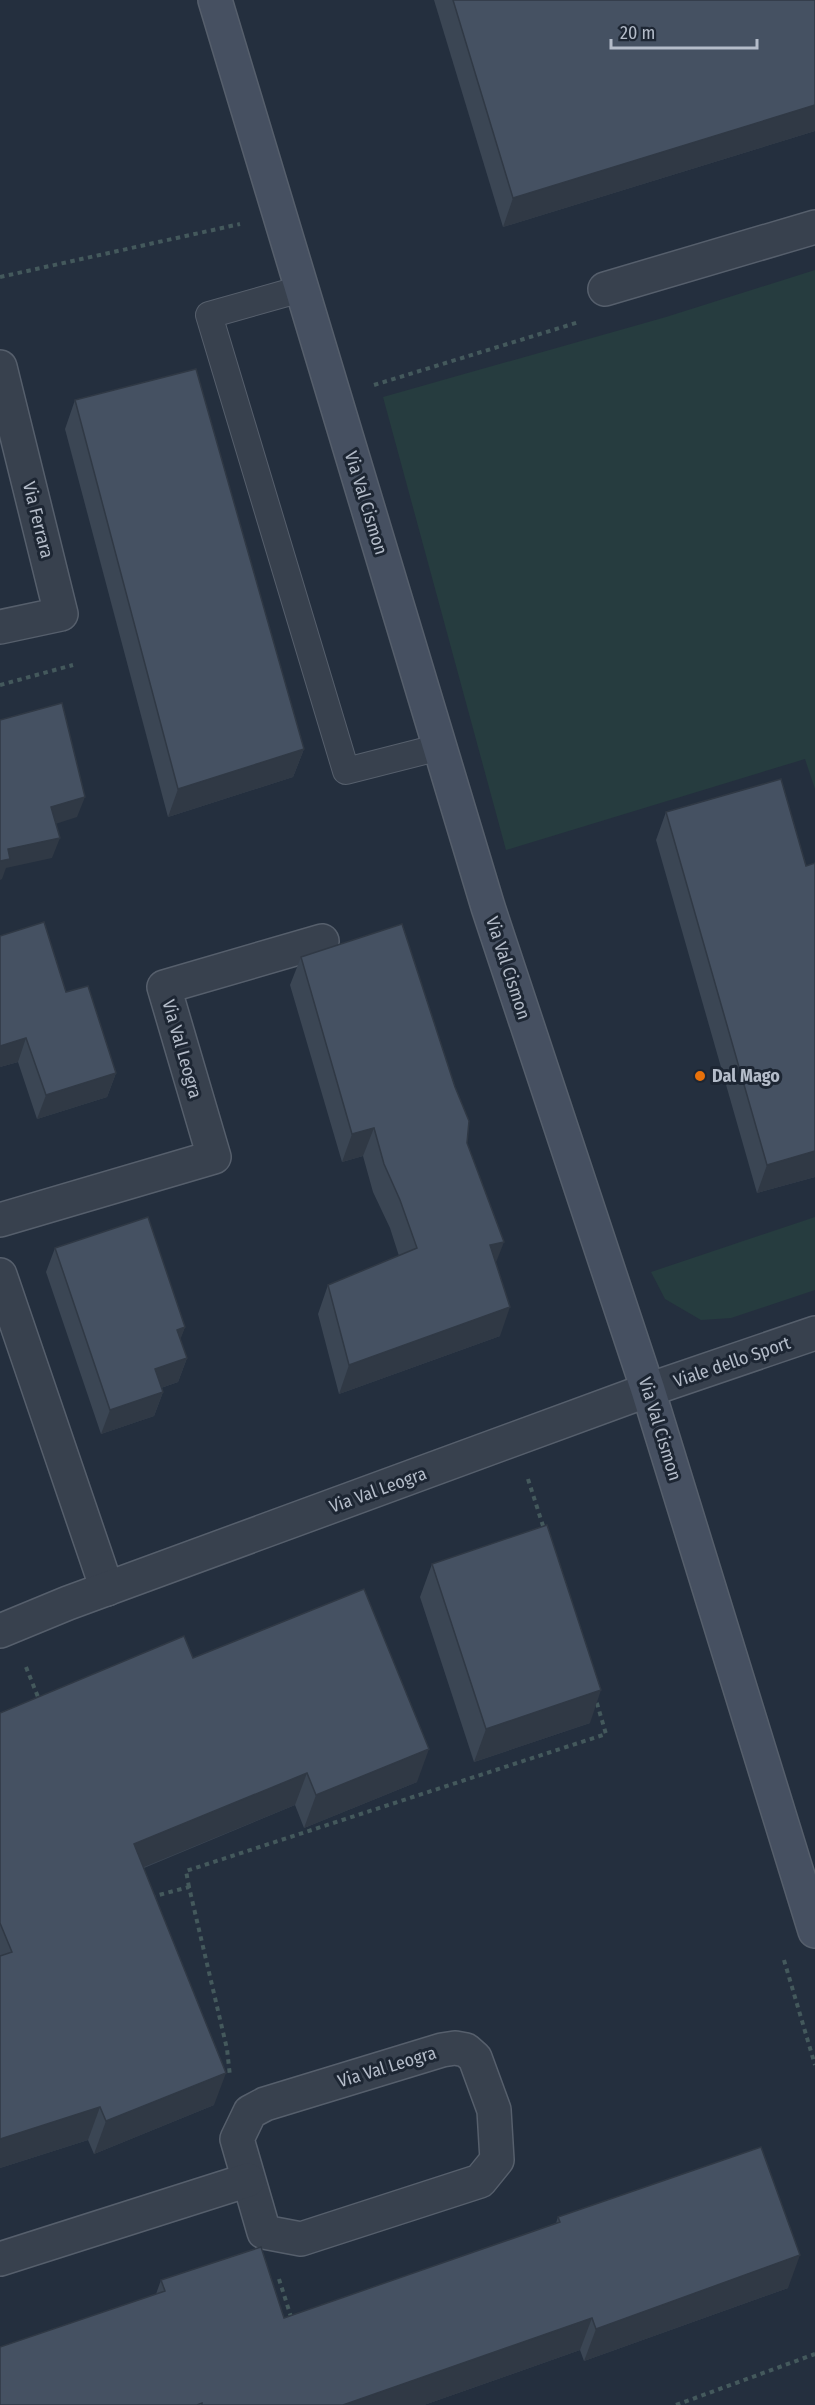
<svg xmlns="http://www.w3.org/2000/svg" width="815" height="2405" font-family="'Fira Sans Condensed',sans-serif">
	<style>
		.green { fill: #263c3f }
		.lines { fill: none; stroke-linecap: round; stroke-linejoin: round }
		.service-casing { stroke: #565f6c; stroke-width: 28 }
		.minor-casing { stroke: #565f6c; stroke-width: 36 }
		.secondary-casing { stroke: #565f6c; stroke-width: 36 }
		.path { stroke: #44595c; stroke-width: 4; stroke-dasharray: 4.5 4.5; stroke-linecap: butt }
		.service { stroke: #38414e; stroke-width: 26 }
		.minor { stroke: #38414e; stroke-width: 33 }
		.secondary { stroke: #465061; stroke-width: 33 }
		.wall { fill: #3b4654 }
		.shaded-wall { fill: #303945 }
		.building { fill: #455162; stroke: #303945; stroke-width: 1.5 }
		.food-dot { fill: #e8710a; stroke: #1d2633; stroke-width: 2 }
		.labels { text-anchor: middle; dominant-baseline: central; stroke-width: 6; stroke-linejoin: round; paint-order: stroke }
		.street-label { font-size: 18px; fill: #b4bcc9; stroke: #1d2633 }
		.poi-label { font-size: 18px; font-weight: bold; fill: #b4bcc9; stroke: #1d2633; text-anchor: start }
	</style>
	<rect width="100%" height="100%" fill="#242f3e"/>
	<g class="green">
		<path d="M815,270V789L805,759L506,850L383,397L666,317Z"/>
		<path d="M815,1217V1290L731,1318L701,1320L665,1299L651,1272Z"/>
	</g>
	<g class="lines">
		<defs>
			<path id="service" d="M301,289L209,315L346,771L440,747"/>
			<g id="minor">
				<path d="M605,289L815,227"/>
				<path d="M0,367L61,614L0,627"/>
				<path d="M0,1220L214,1157L164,987L322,941"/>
				<path d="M0,1275L107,1589"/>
				<path d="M0,1631L68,1603L648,1390L815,1333"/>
				<path d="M455,2048L466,2050L475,2058L494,2110L497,2160L480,2181L301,2239L264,2232L237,2139L250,2112L265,2104L442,2050Z"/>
				<path d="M0,2259L248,2180"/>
			</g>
			<path id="secondary" d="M215,0L488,907L648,1390L815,1931"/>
		</defs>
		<use href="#service" class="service-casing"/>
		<use href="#minor" class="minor-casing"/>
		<use href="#secondary" class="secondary-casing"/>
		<g class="path">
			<path d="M0,277L240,224"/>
			<path d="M374,385L579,322"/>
			<path d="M0,685L73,665"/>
			<path d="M528,1479L544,1529"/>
			<path d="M26,1667L40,1702"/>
			<path d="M189,1887L186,1871L606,1734L596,1700"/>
			<path d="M151,1897L189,1887L227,2049L230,2076"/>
			<path d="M784,1960L815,2065"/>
			<path d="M279,2279L292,2320"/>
			<path d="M676,2405L815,2354"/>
		</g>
		<use href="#service" class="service"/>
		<use href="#minor" class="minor"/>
		<use href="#secondary" class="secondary"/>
	</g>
	<g class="wall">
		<path d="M434,0H815V131L503,227Z"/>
		<path d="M75,400L304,749L293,777L168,817L65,429Z"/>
		<path d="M666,812L806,866L815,863V1177L757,1193L656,840Z"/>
		<path d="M301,957L467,1143L496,1263L500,1336L339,1394L318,1314L328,1285L399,1256L390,1228L373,1192L363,1156L342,1162L290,985Z"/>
		<path d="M66,992L116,1073L107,1097L37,1119L18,1062L0,1067Z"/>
		<path d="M55,1248L185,1327L180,1339L187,1358L178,1382L161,1388L163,1392L154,1416L101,1434L46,1272Z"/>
		<path d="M432,1564L590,1723L474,1762L420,1597Z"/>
		<path d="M193,1658L417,1782L304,1828L295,1805L144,1868L214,2105L94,2154L88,2140L0,2168V1713Z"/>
		<path d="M558,2217L788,2288L584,2361L580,2350L424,2405H0L156,2294L161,2280L284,2318L556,2223Z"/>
	</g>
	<g class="shaded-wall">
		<path d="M815,105V131L503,227L513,198Z"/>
		<path d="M304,749L293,777L168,817L178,789Z"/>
		<path d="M85,797L77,817L43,828L51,807Z"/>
		<path d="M60,838L52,858L6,868L2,879L0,880V861L8,849Z"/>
		<path d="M26,1038L18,1062L0,1067V1046Z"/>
		<path d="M116,1073L107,1097L37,1119L46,1095Z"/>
		<path d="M374,1128L363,1156L342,1162L352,1134Z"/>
		<path d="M815,1151V1177L757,1193L767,1165Z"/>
		<path d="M504,1242L493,1270L490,1245Z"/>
		<path d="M510,1307L500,1336L339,1394L349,1365Z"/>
		<path d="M185,1327L176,1351L177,1330Z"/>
		<path d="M187,1358L178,1382L146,1393L155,1369Z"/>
		<path d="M163,1392L154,1416L101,1434L110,1410Z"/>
		<path d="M601,1690L590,1723L474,1762L486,1729Z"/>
		<path d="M429,1749L417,1782L304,1828L316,1795Z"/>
		<path d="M307,1773L295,1805L122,1876L134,1844Z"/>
		<path d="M226,2073L214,2105L94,2154L106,2121Z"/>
		<path d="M100,2107L88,2140L0,2168V2139Z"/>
		<path d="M800,2255L788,2288L584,2361L596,2329Z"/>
		<path d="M592,2318L580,2350L424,2405H343Z"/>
	</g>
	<g class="building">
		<path d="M453,0H815V105L513,198Z"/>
		<path d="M196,369L304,749L178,789L75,400Z"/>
		<path d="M62,703L85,797L51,807L60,838L8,849L10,859L0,861V720Z"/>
		<path d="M781,779L806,866L815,863V1151L767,1165L666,812Z"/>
		<path d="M44,922L66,992L88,986L116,1073L46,1095L26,1038L0,1046V936Z"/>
		<path d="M402,924L455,1087L469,1121L467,1143L504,1242L490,1245L510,1307L349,1365L328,1285L417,1248L400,1200L384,1164L374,1128L352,1134L301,957Z"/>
		<path d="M148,1217L185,1327L177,1330L187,1358L155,1369L163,1392L110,1410L55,1248Z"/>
		<path d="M547,1525L601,1690L486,1729L432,1564Z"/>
		<path d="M364,1589L429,1749L316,1795L307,1773L134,1844L226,2073L106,2121L100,2107L0,2139V1956L12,1952L0,1923V1713L184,1636L193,1658Z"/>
		<path d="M761,2147L800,2255L596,2329L592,2318L343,2405H202V2403L197,2405H0V2347L165,2291L161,2280L261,2247L284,2318L560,2222L558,2217Z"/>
	</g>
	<circle class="food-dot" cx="700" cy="1076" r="6"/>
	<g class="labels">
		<g class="street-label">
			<text transform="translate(366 503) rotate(73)">Via Val Cismon</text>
			<text transform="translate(38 520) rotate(76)">Via Ferrara</text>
			<text transform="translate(508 968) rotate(72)">Via Val Cismon</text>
			<text transform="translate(182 1049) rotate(74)">Via Val Leogra</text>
			<text transform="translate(732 1362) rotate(-19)">Viale dello Sport</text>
			<text transform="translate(660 1429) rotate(73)">Via Val Cismon</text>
			<text transform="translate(378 1490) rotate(-20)">Via Val Leogra</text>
			<text transform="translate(387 2067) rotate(-17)">Via Val Leogra</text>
		</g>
		<g class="poi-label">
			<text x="712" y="1076">Dal Mago</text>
		</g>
	</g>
	<path d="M611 39v9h146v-9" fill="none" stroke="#b4bcc9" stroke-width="3"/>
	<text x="620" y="39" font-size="18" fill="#b4bcc9" stroke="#1d2633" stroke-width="4.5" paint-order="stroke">20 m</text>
</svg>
